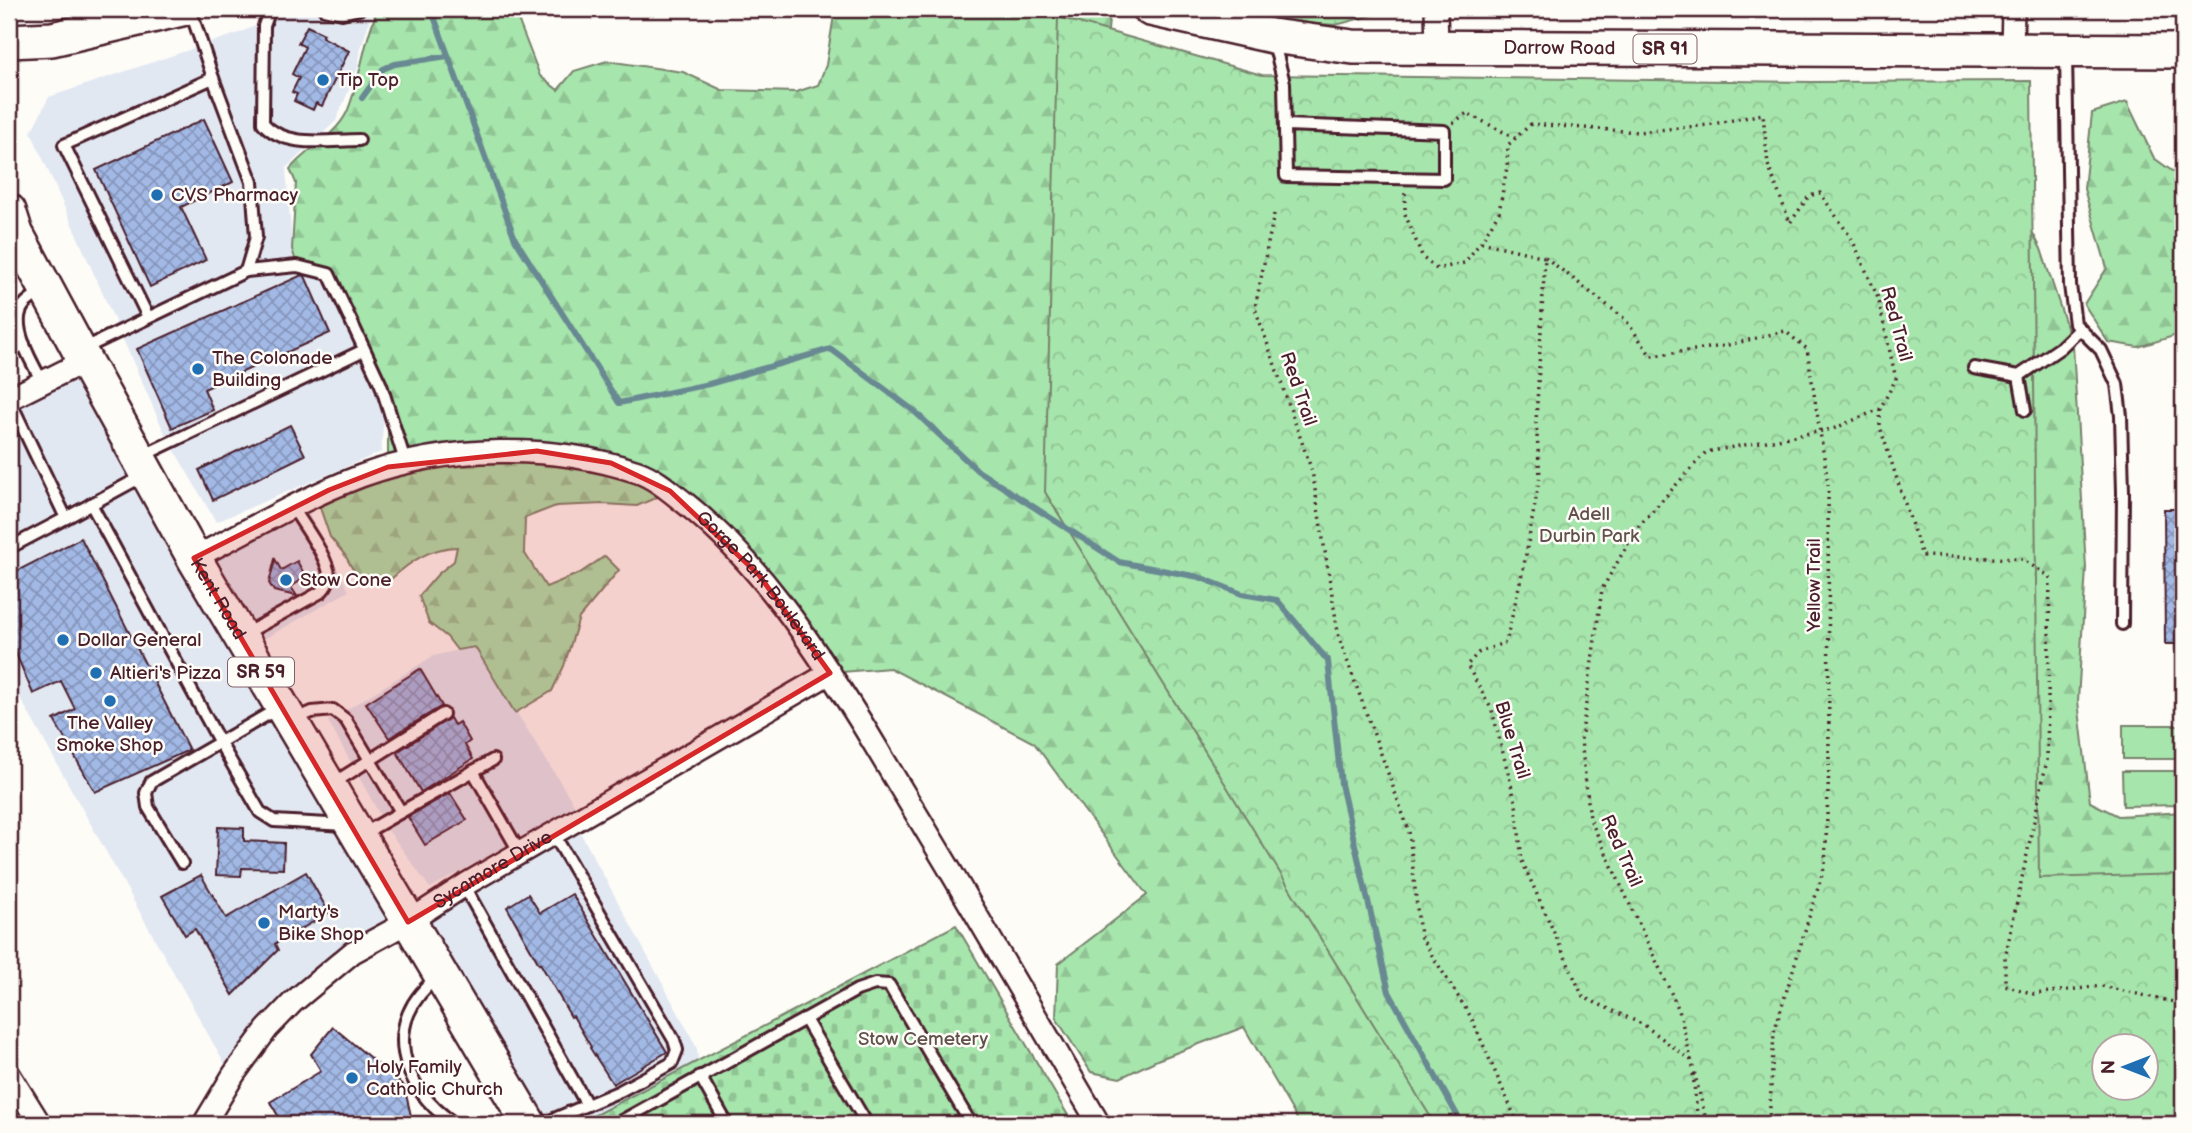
<svg xmlns="http://www.w3.org/2000/svg" width="2192" height="1133" font-family="'Balsamiq Sans',sans-serif">
	<style>
		.built { fill: #e2e8f2 }
		.grass { fill: #a6e5ac; stroke: #78826c; stroke-width: 2 }
		.forest { fill: url(#forest-firs); stroke: #78826c; stroke-width: 2; fill-rule: evenodd }
		.cemetery { fill: url(#cemetery-stones); stroke: #78826c; stroke-width: 2 }
		.park { fill: url(#park-crowns); stroke: #78826c; stroke-width: 2; fill-rule: evenodd }
		.lines { fill: none; stroke-linecap: round; stroke-linejoin: round }
		.stream { stroke: #698992; stroke-width: 6 }
		.building { fill: url(#building-cross-hatch); stroke: #4a1f2b; stroke-width: 2 }
		.service-casing { stroke: #4a1f2b; stroke-width: 16 }
		.minor-casing { stroke: #4a1f2b; stroke-width: 26 }
		.primary-casing { stroke: #4a1f2b; stroke-width: 38 }
		.path { stroke: #4a1f2b; stroke-width: 3.5; stroke-dasharray: 2 5; stroke-linecap: butt }
		.service { stroke: #fdfcf7; stroke-width: 10 }
		.minor { stroke: #fdfcf7; stroke-width: 21 }
		.primary { stroke: #fdfcf7; stroke-width: 33 }
		.marked { fill: #d62828; fill-opacity: 0.2; stroke: #d62828; stroke-width: 5; stroke-linejoin: round }
		.poi-dot { fill: #1f6fb2; stroke: #fdfcf7; stroke-width: 2.5 }
		.labels { text-anchor: middle; dominant-baseline: central; stroke-width: 5; stroke-linejoin: round; paint-order: stroke }
		.shield { fill: #fdfcf7; stroke: #806168; stroke-width: 2 }
		.shield-label { font-size: 18px; font-weight: bold; fill: #4a1f2b }
		.street-label { font-size: 19px; fill: #4a1f2b; stroke: #fdfcf7 }
		.poi-label { font-size: 19px; fill: #4a1f2b; stroke: #fdfcf7; text-anchor: start }
		.park-label { font-size: 19px; fill: #61504b; stroke: #fdfcf7 }
	</style>
	<defs>
		<pattern id="forest-firs" width="22" height="20" patternUnits="userSpaceOnUse" patternTransform="scale(1.75)"><rect width="22" height="20" fill="#a6e5ac"/><path d="M5 1l3.5 6h-7zM16 11l3.5 6h-7z" fill="#90c494"/></pattern>
		<pattern id="cemetery-stones" width="16" height="16" patternUnits="userSpaceOnUse" patternTransform="scale(1.75)"><rect width="16" height="16" fill="#a6e5ac"/><path d="M2 7V4a2 2 0 0 1 4 0v3zM10 15v-3a2 2 0 0 1 4 0v3z" fill="#90c494"/></pattern>
		<pattern id="park-crowns" width="20" height="18" patternUnits="userSpaceOnUse" patternTransform="scale(1.75)"><rect width="20" height="18" fill="#a6e5ac"/><path d="M2 6a3 3 0 1 1 6 0M12 15a3 3 0 1 1 6 0" fill="none" stroke="#90c494"/></pattern>
		<pattern id="building-cross-hatch" width="8" height="8" patternUnits="userSpaceOnUse" patternTransform="scale(1.75)"><rect width="8" height="8" fill="#a2b9e6"/><path d="M0 0l8 8M0 8l8-8" fill="none" stroke="#8696bb"/></pattern>
	</defs>
	<rect width="100%" height="100%" fill="#fdfcf7"/>
	<filter id="ink" filterUnits="userSpaceOnUse"><feTurbulence type="fractalNoise" baseFrequency=".0143" numOctaves="2"/><feDisplacementMap in="SourceGraphic" scale="14" xChannelSelector="R" yChannelSelector="G"/><feConvolveMatrix kernelMatrix="1 2 1 2 8 2 1 2 1" color-interpolation-filters="sRGB"/></filter>
	<g filter="url(#ink)">
		<g class="built">
			<path d="M293,9H373L361,48L358,68L336,121L286,168L294,269L319,277L337,300L384,414L381,452L216,522L165,434L31,132L49,97L239,33Z"/>
			<path d="M9,301L32,341L31,352L9,363Z"/>
			<path d="M85,361L196,557L303,503L349,591L248,648L408,921L574,821L691,1036L697,1049L698,1061L578,1124H529L408,922L353,952L232,1077L9,678V398Z"/>
			<path d="M475,646L577,809L430,888L388,830L328,721L433,656Z"/>
		</g>
		<g class="grass">
			<rect x="2123" y="725" width="60" height="34"/>
			<path d="M2183,771V805L2123,806L2122,771Z"/>
		</g>
		<g class="forest">
			<path d="M378,9H514L540,76L558,90L574,71L607,61L683,72L722,90L796,92L818,85L826,65L835,9H1110L1105,62L2018,204L2041,249L2073,346L2086,568L2078,701L2090,802L2118,816L2183,812V1124H1300L1244,1027L1157,1060L1120,1078L1091,1072L1056,1018L1058,964L1147,895L1034,743L890,668L830,673L813,645L671,491L637,506L604,504L556,506L525,518L524,552L546,587L580,573L605,556L619,570L579,618L564,666L552,691L515,713L475,647L457,650L447,637L429,623L419,596L438,574L454,561L457,547C430,548 411,561 391,579L357,577L345,555L330,537L316,496L388,467V387L357,320L336,291L320,274L297,265L292,249L296,183L290,169C306,149 335,137 347,112C361,79 363,42 378,9ZM2104,1046H2146V1088H2104Z"/>
			<path d="M1252,9H1394L1336,25L1289,22Z"/>
			<path d="M2127,102L2154,158L2183,179V336L2180,334L2138,347L2108,342L2084,304L2107,268L2084,189L2092,113Z"/>
		</g>
		<path class="cemetery" d="M956,925L1073,1124H578Z"/>
		<path class="park" d="M1058,17L1262,75L1812,82L2031,81L2039,878L2183,874V1124H1435L1045,492ZM2104,1046H2146V1088H2104Z"/>
		<g class="lines">
			<g class="stream">
				<path d="M432,11L515,239L619,403L709,384L831,349L914,411L978,471L1119,562L1199,577L1242,594L1277,600L1328,661L1341,784L1389,992L1462,1124"/>
				<path d="M362,98L383,69L395,64L448,56"/>
			</g>
		</g>
		<g class="building">
			<path d="M307,26L324,34L322,37L349,51L322,106L316,103L313,110L294,101L297,94L292,92L299,78L292,74L305,47L298,43Z"/>
			<path d="M204,119L233,182L181,207L206,260L150,287L96,170Z"/>
			<path d="M302,275L305,276L330,333L204,389L213,410L172,428L137,349Z"/>
			<path d="M290,425L305,455L213,500L199,470Z"/>
			<path d="M2164,509H2183V644H2165Z"/>
			<path d="M81,538L189,750L95,792L54,720L75,709L61,681L33,694L9,637V575Z"/>
			<path d="M275,559L281,570L297,561L306,577L291,587L297,596L274,591L269,583Z"/>
			<path d="M420,669L442,706L389,738L366,703Z"/>
			<path d="M450,718L454,725L459,722L470,741L465,745L473,759L421,792L397,752Z"/>
			<path d="M450,793L467,820L425,845L408,817Z"/>
			<path d="M218,827L244,828V841L284,843L283,869L242,868L241,876L216,875Z"/>
			<path d="M306,872L329,913L275,944L278,950L233,995L195,929L185,935L162,896L201,875L226,918Z"/>
			<path d="M528,894L540,913L572,894L667,1052L613,1084L590,1048L591,1047L573,1016L571,1017L540,963L539,964L507,907Z"/>
			<path d="M333,1027L404,1086L413,1124H283L270,1102L321,1071L311,1054Z"/>
		</g>
		<g class="lines">
			<defs>
				<g id="service">
					<path d="M190,9L213,78L252,182L256,237L246,271"/>
					<path d="M270,9L264,26L263,123C285,149 328,140 359,140"/>
					<path d="M324,9L342,13L359,9"/>
					<path d="M1273,39L1284,83L1286,176L1444,179V131L1286,125"/>
					<path d="M2066,54L2070,285L2075,324L2101,350L2117,384L2121,416L2123,492L2122,624"/>
					<path d="M42,291C36,295 28,300 24,305C8,324 33,365 43,383"/>
					<path d="M148,317L64,145L213,78"/>
					<path d="M83,349L246,271L297,266L329,274L381,385L406,464"/>
					<path d="M9,352L24,344"/>
					<path d="M1974,368L2019,376L2060,348L2080,329"/>
					<path d="M2019,376L2025,410"/>
					<path d="M9,399L66,518L9,548"/>
					<path d="M142,456L364,350"/>
					<path d="M91,504L220,743L260,812L274,821L346,825"/>
					<path d="M66,518L143,476"/>
					<path d="M243,635L321,592C325,588 328,584 329,578C331,561 302,523 293,508"/>
					<path d="M293,720L312,712L333,710L346,720L401,812L493,760"/>
					<path d="M473,771L520,853"/>
					<path d="M332,784L443,714"/>
					<path d="M361,835L401,812"/>
					<path d="M182,863L148,807L146,793L151,782L279,708"/>
					<path d="M464,886L587,1105"/>
					<path d="M438,977C380,1021 400,1088 455,1124"/>
					<path d="M805,1019L867,1124"/>
					<path d="M700,1076L727,1124"/>
					<path d="M542,1124L620,1091L672,1063L677,1050L674,1040L553,833"/>
					<path d="M616,1124L857,990L875,984L889,985L971,1124"/>
				</g>
				<g id="minor">
					<path d="M1436,9L1437,47"/>
					<path d="M2012,50L2013,9"/>
					<path d="M9,399L85,361"/>
					<path id="s1" d="M194,558C249,530 303,498 361,476C446,445 552,443 638,472C655,478 671,492 685,503C760,563 811,642 861,722C890,770 918,817 947,865C998,951 1048,1038 1099,1124"/>
					<path d="M9,1074L40,1124"/>
					<path id="s2" d="M204,1124L234,1074L267,1029L293,1002L353,952L408,922L468,883L830,673"/>
				</g>
				<g id="primary">
					<path id="s3" d="M1150,9L1272,36L1353,47L2183,51"/>
					<path d="M9,41L52,39L182,9"/>
					<path id="s4" d="M9,211L16,233L79,350L194,558L529,1124"/>
				</g>
			</defs>
			<use href="#service" class="service-casing"/>
			<use href="#minor" class="minor-casing"/>
			<use href="#primary" class="primary-casing"/>
			<g class="path">
				<path d="M1453,123L1467,113L1515,138"/>
				<path d="M1405,193V214L1423,258L1437,269L1464,263L1481,242L1499,212L1507,167L1508,145L1531,124L1638,132L1708,125L1763,114L1768,165L1790,223L1809,196L1820,193L1852,239L1878,298L1896,379L1880,409L1833,429L1706,452L1637,528L1602,589L1581,740L1590,819L1679,1010L1707,1124"/>
				<path d="M1274,214L1255,308L1312,471L1339,638L1409,831L1420,936L1471,1017L1518,1124"/>
				<path d="M1481,242L1545,257L1536,422L1540,476L1524,565L1506,642L1478,653L1467,665L1492,710L1516,804L1522,861L1583,997L1644,1025L1691,1060"/>
				<path d="M1545,257L1625,319L1651,356L1724,346L1785,331L1807,349L1828,483L1829,766L1825,865L1774,1032L1769,1124"/>
				<path d="M1880,409V427L1922,556L2022,559L2050,577L2047,760L2005,958V985L2034,994L2101,986L2183,1004"/>
				<path d="M1693,1074L1698,1124"/>
			</g>
			<use href="#service" class="service"/>
			<use href="#minor" class="minor"/>
			<use href="#primary" class="primary"/>
		</g>
	</g>
	<path class="marked" d="M537,451L611,463L670,491L759,575L830,673L408,922L194,558L329,490L388,467Z"/>
	<g class="poi-dot">
		<circle cx="323" cy="80" r="7"/>
		<circle cx="157" cy="195" r="7"/>
		<circle cx="198" cy="369" r="7"/>
		<circle cx="286" cy="580" r="7"/>
		<circle cx="63" cy="640" r="7"/>
		<circle cx="96" cy="673" r="7"/>
		<circle cx="110" cy="701" r="7"/>
		<circle cx="264" cy="923" r="7"/>
		<circle cx="352" cy="1078" r="7"/>
	</g>
	<g class="labels">
		<g class="shield">
			<rect x="1633.5" y="34.5" width="63" height="29" rx="5"/>
			<rect x="228" y="657.5" width="66" height="29" rx="5"/>
		</g>
		<g class="shield-label">
			<text x="1665" y="49">SR 91</text>
			<text x="261" y="672">SR 59</text>
		</g>
		<g class="street-label">
			<text stroke="none"><textPath href="#s3" startOffset="413">Darrow Road</textPath></text>
			<text transform="translate(1896 324) rotate(75)">Red Trail</text>
			<text transform="translate(1298 389) rotate(71)">Red Trail</text>
			<text transform="translate(1814 585) rotate(-90)">Yellow Trail</text>
			<text stroke="none"><textPath href="#s1" startOffset="637">Gorge Park Boulevard</textPath></text>
			<text stroke="none"><textPath href="#s4" startOffset="441">Kent Road</textPath></text>
			<text transform="translate(1512 740) rotate(73)">Blue Trail</text>
			<text transform="translate(1621 851) rotate(66)">Red Trail</text>
			<text stroke="none"><textPath href="#s2" startOffset="392">Sycamore Drive</textPath></text>
		</g>
		<g class="poi-label">
			<text x="337" y="80">Tip Top</text>
			<text x="171" y="195">CVS Pharmacy</text>
			<text x="212" y="358">The Colonade<tspan x="212" dy="22">Building</tspan></text>
			<text x="300" y="580">Stow Cone</text>
			<text x="77" y="640">Dollar General</text>
			<text x="110" y="673">Altieri's Pizza</text>
			<text x="110" y="723" text-anchor="middle">The Valley<tspan x="110" dy="22">Smoke Shop</tspan></text>
			<text x="278" y="912">Marty's<tspan x="278" dy="22">Bike Shop</tspan></text>
			<text x="366" y="1067">Holy Family<tspan x="366" dy="22">Catholic Church</tspan></text>
		</g>
		<g class="park-label">
			<text x="1589" y="514">Adell<tspan x="1589" dy="22">Durbin Park</tspan></text>
			<text x="923" y="1039">Stow Cemetery</text>
		</g>
	</g>
	<rect width="2192" height="1133" fill="none" stroke="#fdfcf7" stroke-width="35"/>
	<rect x="18" y="18" width="2157" height="1098" fill="none" stroke="#4a1f2b" stroke-width="2.5" filter="url(#ink)"/>
	<g transform="translate(2125 1067) rotate(270)"><circle r="33" fill="#fdfcf7" stroke="#b5a4a5" stroke-width="2"/>
	<path d="M0-5L12 26L0 18L-12 26Z" fill="#1f6fb2"/>
	<text y="-10" font-size="19" font-weight="bold" text-anchor="middle" fill="#4a1f2b">N</text>
	</g>
</svg>
